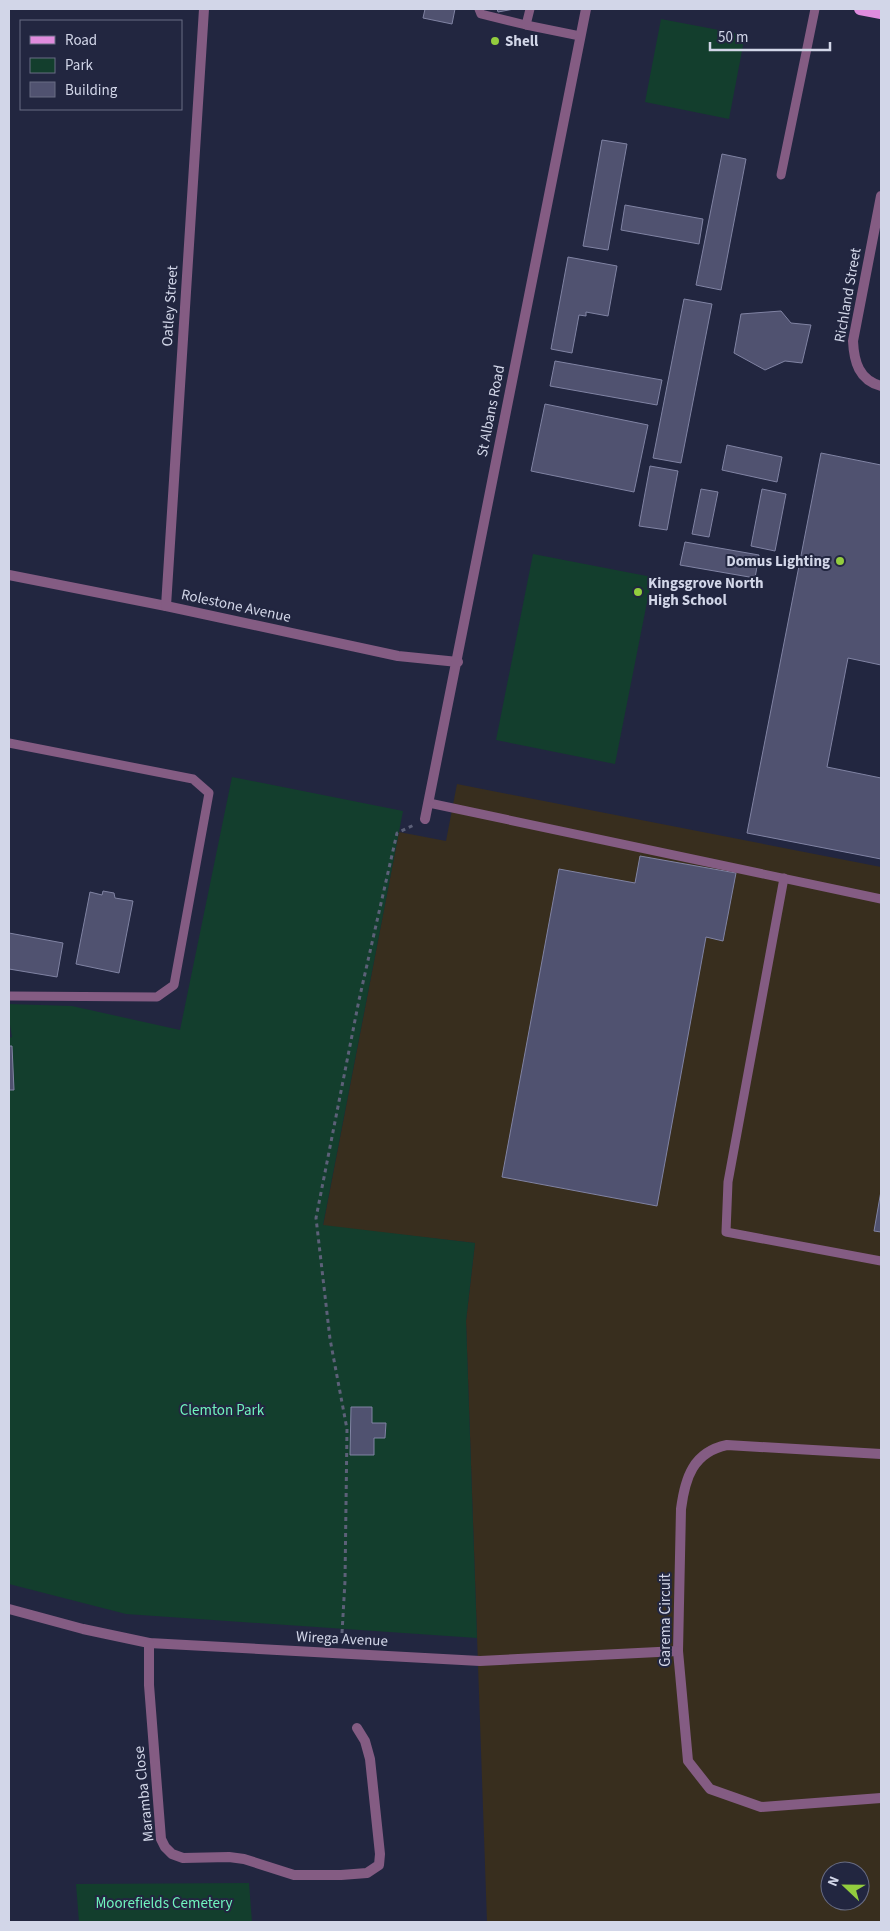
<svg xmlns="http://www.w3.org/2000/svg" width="890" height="1931" font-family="'Source Sans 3',sans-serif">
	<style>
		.industrial { fill: #382e1e; fill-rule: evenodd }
		.green { fill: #133e2d }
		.building { fill: #505270; stroke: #8083a3 }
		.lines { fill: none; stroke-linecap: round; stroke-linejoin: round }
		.path { stroke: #5c6078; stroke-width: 3; stroke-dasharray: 4 4; stroke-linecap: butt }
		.service { stroke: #845c83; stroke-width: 9 }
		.minor { stroke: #845c83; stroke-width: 10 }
		.primary { stroke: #e08cde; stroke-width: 12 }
		.poi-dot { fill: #93cd3e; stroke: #222640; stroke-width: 2 }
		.labels { text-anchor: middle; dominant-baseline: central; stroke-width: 4; stroke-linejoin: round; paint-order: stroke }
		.poi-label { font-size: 15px; font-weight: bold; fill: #d2d6e8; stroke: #222640; text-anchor: start }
		.street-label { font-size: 15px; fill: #d2d6e8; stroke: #222640 }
		.park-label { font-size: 15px; fill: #70f4bd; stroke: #222640 }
	</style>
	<rect width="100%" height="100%" fill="#222640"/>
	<path class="industrial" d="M457,784L881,867V1922H487L466,1321L475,1243L323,1226L399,832L446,841ZM830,1871H860V1901H830Z"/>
	<g class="green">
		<path d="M661,19L745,35L729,119L645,102Z"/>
		<path d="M533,554L652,577L615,764L496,740Z"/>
		<path d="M232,777L403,811L323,1225L475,1243L466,1321L477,1638L126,1614L9,1584V1038L12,1037L9,1019V1004L72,1006L180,1030Z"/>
		<path d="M249,1883L252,1922H79L76,1884Z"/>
	</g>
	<g class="building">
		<path d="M425,9H455L452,24L423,18Z"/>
		<path d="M497,9H514L498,12Z"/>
		<path d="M602,140L627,144L608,250L583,246Z"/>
		<path d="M722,154L746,159L721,290L696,285Z"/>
		<path d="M625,205L703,219L699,244L621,230Z"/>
		<path d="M568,257L617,266L608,316L586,312V316L579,315L572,353L551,349Z"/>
		<path d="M684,299L712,304L681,463L653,458Z"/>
		<path d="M781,311L791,323L811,325L802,363L785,361L765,370L734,353L741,314Z"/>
		<path d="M555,361L662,380L657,405L550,386Z"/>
		<path d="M545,404L648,425L634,492L531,471Z"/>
		<path d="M727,445L782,457L777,482L722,470Z"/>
		<path d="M821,453L881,465V665L848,658L827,767L881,778V859L747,833Z"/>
		<path d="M650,466L678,471L667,530L639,526Z"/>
		<path d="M701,489L718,492L709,537L692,534Z"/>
		<path d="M762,489L786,494L775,551L751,546Z"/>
		<path d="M685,542L759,555L755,578L680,565Z"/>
		<path d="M640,856L736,873L723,941L706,937L657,1206L502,1177L559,869L635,883Z"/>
		<path d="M103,891L114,893L115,898L133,901L119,973L76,964L90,892L102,895Z"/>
		<path d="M9,933L63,943L57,977L9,969Z"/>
		<path d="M9,1046H12L14,1090H9Z"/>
		<path d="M881,1191V1232L874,1231Z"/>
		<path d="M351,1407H372V1423H386L385,1438H374V1455H350Z"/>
	</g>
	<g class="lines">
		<path class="path" d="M342,1633L345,1581L347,1429L330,1339L316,1218L359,1000L397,833L414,825"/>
		<g class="service">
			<path d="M479,9L481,14L526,25"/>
			<path d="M530,9L526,25L580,36"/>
			<path d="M781,175L815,9"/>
			<path d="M9,743L193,779L209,793L174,985L157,997L9,996"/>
			<path d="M429,803L881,899"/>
			<path d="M784,878L728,1182L726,1232L881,1261"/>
		</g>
		<g class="minor">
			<path d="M881,196L853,341C854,362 859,380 881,386"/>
			<path d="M9,575L166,606L398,656L458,662"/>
			<path d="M166,606L204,9"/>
			<path d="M425,819L586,9"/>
			<path d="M881,1454L727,1445C693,1452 685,1478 681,1509L678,1651L688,1761L710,1789L761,1807L881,1798"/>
			<path d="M9,1609L83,1629L149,1643L480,1661L678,1651"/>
			<path d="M149,1643V1685L161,1839L165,1847L172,1854L183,1858L229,1857L244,1859L294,1875H341L367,1873L379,1865L380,1854L370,1759L365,1741L357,1728"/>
		</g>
		<path class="primary" d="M860,9L881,13"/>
	</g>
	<g class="poi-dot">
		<circle cx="495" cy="41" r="5"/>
		<circle cx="840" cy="561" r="5"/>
		<circle cx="638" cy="592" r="5"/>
	</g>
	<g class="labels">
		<g class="poi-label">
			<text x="505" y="41">Shell</text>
			<text x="830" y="561" text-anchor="end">Domus Lighting</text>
			<text x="648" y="583">Kingsgrove North<tspan x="648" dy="17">High School</tspan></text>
		</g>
		<g class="street-label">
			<text transform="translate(848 295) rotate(-80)">Richland Street</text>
			<text transform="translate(170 306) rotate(-86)">Oatley Street</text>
			<text transform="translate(491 411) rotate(-79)">St Albans Road</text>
			<text transform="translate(236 606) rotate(12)">Rolestone Avenue</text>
			<text transform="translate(665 1620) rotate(-90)">Garema Circuit</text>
			<text transform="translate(342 1639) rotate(3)">Wirega Avenue</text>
			<text transform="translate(144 1794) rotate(-96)">Maramba Close</text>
		</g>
		<g class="park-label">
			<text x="222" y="1410">Clemton Park</text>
			<text x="164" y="1903">Moorefields Cemetery</text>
		</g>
	</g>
	<rect width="890" height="1931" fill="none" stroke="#d2d6e8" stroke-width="20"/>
	<rect x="20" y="20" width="162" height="90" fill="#222640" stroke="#686c83"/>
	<rect x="30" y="36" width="25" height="8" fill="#e08cde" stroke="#686c83"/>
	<text x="65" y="45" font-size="15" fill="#d2d6e8">Road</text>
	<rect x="30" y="58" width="25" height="15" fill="#133e2d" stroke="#686c83"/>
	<text x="65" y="70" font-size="15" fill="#d2d6e8">Park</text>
	<rect x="30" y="82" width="25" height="15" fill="#505270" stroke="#686c83"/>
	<text x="65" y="95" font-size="15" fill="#d2d6e8">Building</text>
	<g transform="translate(845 1886) rotate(292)"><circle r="24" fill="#222640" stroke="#686c83"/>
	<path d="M0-4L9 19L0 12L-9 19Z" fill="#93cd3e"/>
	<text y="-8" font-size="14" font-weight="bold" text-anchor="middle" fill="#d2d6e8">N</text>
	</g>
	<path d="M710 42v8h120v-8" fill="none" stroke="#d2d6e8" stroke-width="2.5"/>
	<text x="718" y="42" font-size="15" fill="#d2d6e8" stroke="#222640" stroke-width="4" paint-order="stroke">50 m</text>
</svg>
